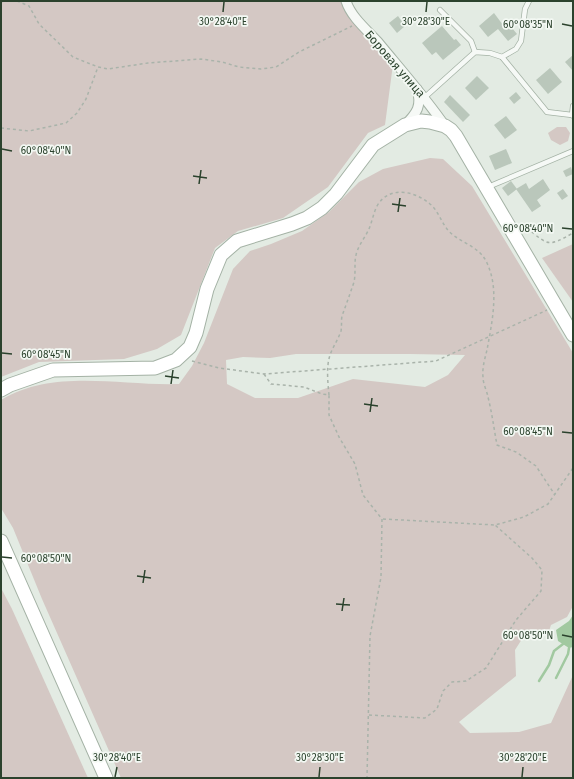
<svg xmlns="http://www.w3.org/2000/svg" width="574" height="779" font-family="'Fira Sans',sans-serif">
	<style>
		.green { fill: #d4c8c4; fill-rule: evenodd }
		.water { fill: #a1c9a0 }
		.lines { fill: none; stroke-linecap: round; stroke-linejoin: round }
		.stream { stroke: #a1c9a0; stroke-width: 2.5 }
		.building { fill: #bac7bb }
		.lane-casing { stroke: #a4b2a5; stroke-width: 6 }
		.street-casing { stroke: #a4b2a5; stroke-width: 11 }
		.secondary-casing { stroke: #a4b2a5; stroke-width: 15 }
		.path { stroke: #a9b3aa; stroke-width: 1.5; stroke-dasharray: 3 3; stroke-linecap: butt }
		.lane { stroke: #f6f9f6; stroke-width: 4.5 }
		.street { stroke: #f6f9f6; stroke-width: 9 }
		.secondary { stroke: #fff; stroke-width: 13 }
		.ticks { fill: none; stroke: #2b422d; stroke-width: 1.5 }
		.labels { text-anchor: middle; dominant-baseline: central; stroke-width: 3.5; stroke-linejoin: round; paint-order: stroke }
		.street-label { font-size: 12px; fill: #2b422d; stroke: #f3f8f3 }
		.ticks-label { font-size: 10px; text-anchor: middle; fill: #2b422d; stroke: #f3f8f3; stroke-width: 3.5; stroke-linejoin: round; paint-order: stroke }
	</style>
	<rect width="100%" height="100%" fill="#e3ebe3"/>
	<g class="green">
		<path d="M1,1H340L360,27L393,64L385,125L368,133L328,187L283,218L238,231L215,248L181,335L157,349L124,359L39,362L1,377Z"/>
		<path d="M557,127H566L570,133L568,141L560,145L551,140L548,133Z"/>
		<path d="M430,158L443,159L472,186L573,353V606L567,617L551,625L548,634L522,639L515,650L516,676L459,722L470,733L519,732L551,723L573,675V778H121L42,599L13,528L1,508V400C54,368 120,386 179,384L192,366L204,343L233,269L250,251L271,244L302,231L329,212L359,182L383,169ZM296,354H410L465,355L448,375L425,387L353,379L298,398H255L227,384L226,360L243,357L270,358Z"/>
		<path d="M573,244V302L542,258Z"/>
		<path d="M1,588L12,609L88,778H1Z"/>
	</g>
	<path class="water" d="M573,615V647L569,648L558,641L556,630L569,621Z"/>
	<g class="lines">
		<g class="stream">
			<path d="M556,678L568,654L569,648"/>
			<path d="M539,681L549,665L554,651L563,644"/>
		</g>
	</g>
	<g class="building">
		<path d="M494,13L503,25L507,22L517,34L508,41L498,29L488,37L479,26Z"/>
		<path d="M398,16L405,26L397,33L389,23Z"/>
		<path d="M442,26L454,40L456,39L461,45L443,60L436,52L432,55L422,43Z"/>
		<path d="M573,55V71L565,62Z"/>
		<path d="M550,68L562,82L548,94L536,80Z"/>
		<path d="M477,76L489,88L476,100L465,88Z"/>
		<path d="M516,92L521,98L514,104L509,98Z"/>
		<path d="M450,95L470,115L463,122L444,102Z"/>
		<path d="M506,116L517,130L505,139L494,125Z"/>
		<path d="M506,149L512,163L495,170L489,156Z"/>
		<path d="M571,167L573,174L566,177L563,171Z"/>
		<path d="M543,179L550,190L537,200L541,206L532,212L516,189L526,183L529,189Z"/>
		<path d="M511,181L517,189L508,196L502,188Z"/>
		<path d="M563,189L568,196L562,200L557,193Z"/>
	</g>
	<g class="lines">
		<defs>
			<g id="lane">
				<path d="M440,10L471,41L475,52"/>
				<path d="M502,57L516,49L521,41L525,9L529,1"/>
				<path d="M425,97L475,52L490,53L502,57L547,112L572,115L573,116"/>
				<path d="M572,115L573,106"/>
				<path d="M488,187L573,151"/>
			</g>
			<g id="street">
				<path d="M346,1C351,17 367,30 378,42C401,70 425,97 445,126"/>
				<path d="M405,125C417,113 422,106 417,89"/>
			</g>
			<g id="secondary">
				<path d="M1,390L10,385L53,370L155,368L176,360L190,347L196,333L207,289L221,255L237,241L292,224L307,218L322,208L336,194L373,145L405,125L421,121L430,122L445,126L451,130L456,136L573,335"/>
				<path d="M1,541L106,778"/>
			</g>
		</defs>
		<use href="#lane" class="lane-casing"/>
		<use href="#street" class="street-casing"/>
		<use href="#secondary" class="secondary-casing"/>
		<g class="path">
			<path d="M17,1L29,6L39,24L73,57L98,67L108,69L148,63L201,59L222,62L239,67L261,69L276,67L299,52L352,26"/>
			<path d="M1,2L4,1"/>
			<path d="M1,128L29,131L66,123L77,113L86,99L98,67"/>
			<path d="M527,228C549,246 548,247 573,233"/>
			<path d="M192,361L219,368L264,374L436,361L547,310"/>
			<path d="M264,374L271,384L304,387L322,394L329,395V415L339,437L355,464L363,495L382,519L381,577L370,636L367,778"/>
			<path d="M329,395C328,385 327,374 328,365C329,351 337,343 341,331C342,326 341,321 342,316C346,305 350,294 354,282C356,273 354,263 356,255C358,246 364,239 368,231C372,223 373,214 377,206C389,185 415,191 430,204C437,209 441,221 447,229C457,242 478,245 486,261C500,288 492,322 487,350C485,358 482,368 483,377C483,384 487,391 488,397C492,413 494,429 497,445L516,452L536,466L555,495"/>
			<path d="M383,519L495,525L524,517L548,504L573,468"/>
			<path d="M369,715L425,718L437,709L443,691L452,682L466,681L486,668L516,620L541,591L542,570L532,558L495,525"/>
		</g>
		<use href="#lane" class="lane"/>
		<use href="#street" class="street"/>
		<use href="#secondary" class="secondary"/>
	</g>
	<path class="ticks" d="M223,12L224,2M426,12L427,2M562,24L572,26M2,149L12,151M193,176L207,178M199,184L201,170M392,204L406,206M398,212L400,198M562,228L572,229M2,353L12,354M165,376L179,378M171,384L173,370M364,404L378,406M370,412L372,398M562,432L572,433M2,557L12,558M137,576L151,578M143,583L145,570M336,604L350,605M342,611L344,598M562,635L572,637M115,777L117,767M319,777L320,767M522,777L523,767"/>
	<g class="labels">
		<g class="street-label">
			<text transform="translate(395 64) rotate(49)">Боровая улица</text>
		</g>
	</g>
	<g class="ticks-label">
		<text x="223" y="25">30°28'40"E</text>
		<text x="426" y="25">30°28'30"E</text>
		<text x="528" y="28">60°08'35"N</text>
		<text x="46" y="154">60°08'40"N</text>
		<text x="528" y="232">60°08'40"N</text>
		<text x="46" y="358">60°08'45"N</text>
		<text x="528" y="435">60°08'45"N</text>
		<text x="46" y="562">60°08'50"N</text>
		<text x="528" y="639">60°08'50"N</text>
		<text x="117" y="761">30°28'40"E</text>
		<text x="320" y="761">30°28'30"E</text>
		<text x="523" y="761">30°28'20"E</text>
	</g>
	<rect width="574" height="779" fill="none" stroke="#2b422d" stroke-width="4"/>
</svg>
